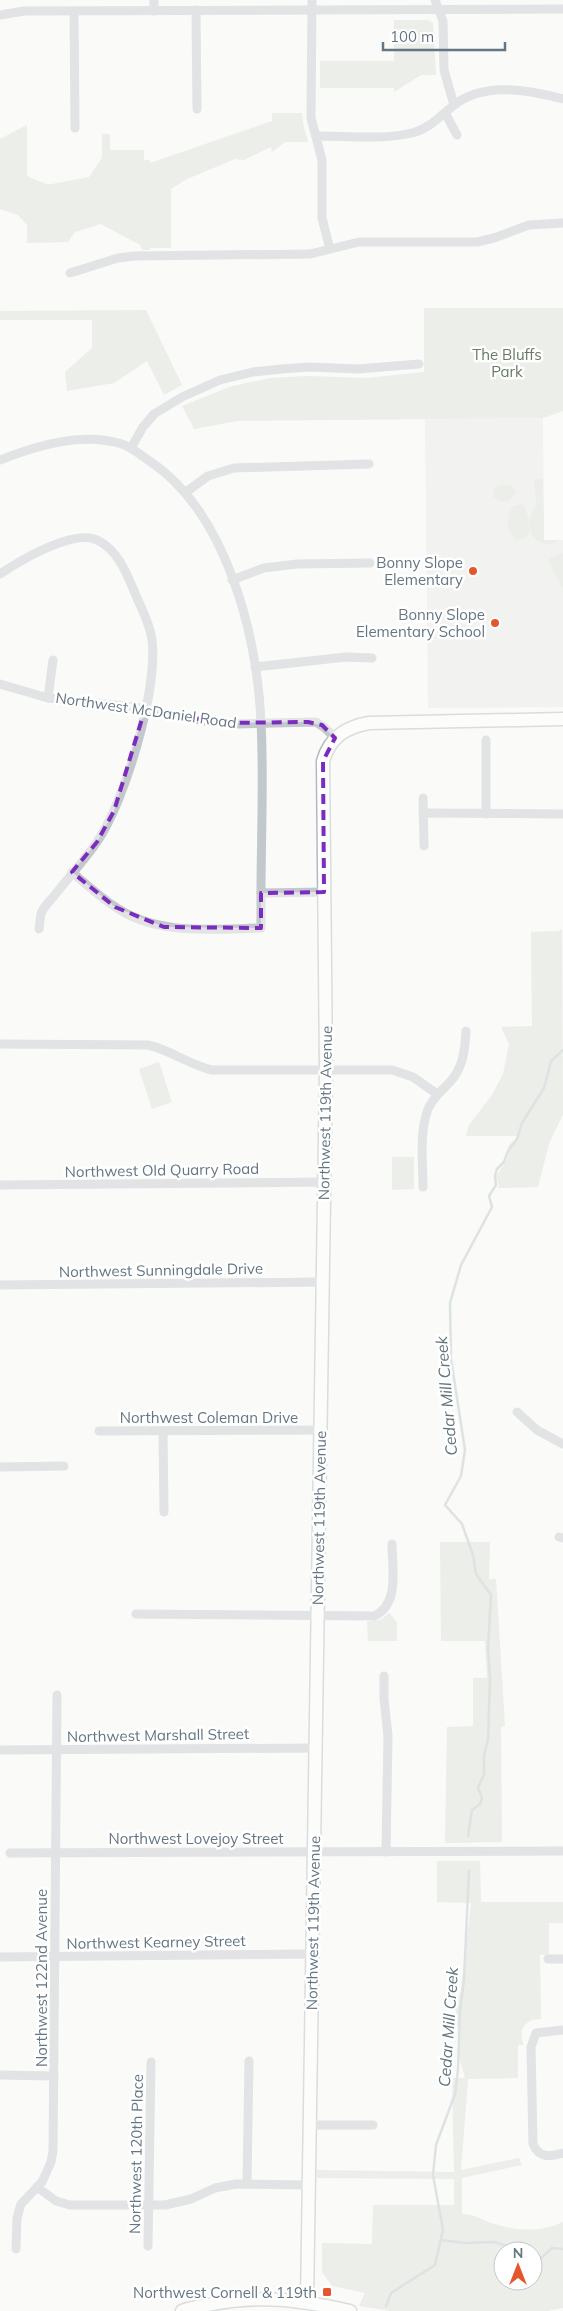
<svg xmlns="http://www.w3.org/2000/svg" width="563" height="2311" font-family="Mulish,sans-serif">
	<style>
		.built { fill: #e8e9e9 }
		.green { fill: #dadfd7; fill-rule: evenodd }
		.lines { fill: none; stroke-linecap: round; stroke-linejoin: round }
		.stream { stroke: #bbc7cb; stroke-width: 2.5 }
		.secondary-casing { stroke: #b3babf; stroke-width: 15 }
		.street { stroke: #c3c8cc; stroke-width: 9 }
		.secondary { stroke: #fff; stroke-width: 12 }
		.marked { fill: none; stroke: #7b2cbf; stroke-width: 4; stroke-dasharray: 10 6; stroke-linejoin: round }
		.poi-dot { fill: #e4572e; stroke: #fff; stroke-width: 2 }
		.labels { text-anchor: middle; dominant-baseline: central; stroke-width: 5; stroke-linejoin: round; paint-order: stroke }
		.park-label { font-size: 15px; fill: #687a64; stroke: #fff }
		.poi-label { font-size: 15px; fill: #657683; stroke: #fff; text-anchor: end }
		.street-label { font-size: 15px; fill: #657683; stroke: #fff }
		.water-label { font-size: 16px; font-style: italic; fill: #60757c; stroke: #fff }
	</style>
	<rect width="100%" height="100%" fill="#fafaf8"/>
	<path class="built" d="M543,418L544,540H563V707L428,708L425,419Z"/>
	<g class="green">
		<path d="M394,20H428L433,23L436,75H421L394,92V88H320V61H394Z"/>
		<path d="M272,113H302L304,128L308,142H285L272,152L271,147L244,160L235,159L187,179L171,189V248H150V250H142L140,245L101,224L75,232L68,242L27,243V225L18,215L0,209V139L27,125V176L46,184H52L89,177L102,158V134H110V150H144V160H150V163L272,121Z"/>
		<path d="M424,308H563V411L543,418L237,421L194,429L182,406L229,387L270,378L307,376L366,378L424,372Z"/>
		<path d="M146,310L182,385L164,395L147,361L114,383L67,391L65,372L92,348V320H0V311Z"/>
		<path d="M543,478L544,540H559L551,544C536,544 526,533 530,518C531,513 535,509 536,504C537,496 534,488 534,480Z"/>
		<path d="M502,485L512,486L516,493L508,501H499L493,496L495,487Z"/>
		<path d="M523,504L528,517L529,535L522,539L516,540C506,531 505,516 514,506Z"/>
		<path d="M563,553V590L549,562V558Z"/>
		<path d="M562,929L563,1114L549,1144L538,1187L498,1188L499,1185L496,1178C500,1167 512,1159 508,1146L518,1136H466L469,1125L492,1095L503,1074L509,1044L501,1027L532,1026L531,932L558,931Z"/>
		<path d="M159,1062L172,1102L152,1109L139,1069Z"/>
		<path d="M392,1157H414V1189L392,1190Z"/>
		<path d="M440,1542H490L489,1579H496L505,1726L501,1727L502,1842L445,1843L447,1727L473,1726V1678H487L485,1641H441Z"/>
		<path d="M389,1613L397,1622V1641H368L367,1622L382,1619Z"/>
		<path d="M437,1861H480L481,1902H563V1923H549V1955H540L541,2019L531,2020C521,2026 519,2035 524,2045H518V2078L468,2079L461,2170L519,2158L522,2165L462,2178V2214C474,2214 480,2219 491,2223C515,2231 540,2233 563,2222V2308L547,2311H390L359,2306L365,2293L332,2286L322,2272V2243L372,2244L373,2205H454V2179L317,2178V2170L454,2172L452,2078H465C461,2063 454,2047 461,2032L456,2024L458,2017L452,2002L458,1997L461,1991L471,1903L437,1902ZM503,2251H533V2281H503Z"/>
	</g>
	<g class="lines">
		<g class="stream">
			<path d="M468,1836L472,1810L480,1804L482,1798L478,1787L484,1775V1755L488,1740L490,1678L488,1649L491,1595L476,1574L473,1555L462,1524L445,1505L461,1476L465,1450L451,1359L450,1303L461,1265L492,1207L489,1196L496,1185L495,1176L497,1169L504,1162L508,1151L517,1139L522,1123L544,1088L551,1061L563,1050"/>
			<path d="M442,2240L465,2243L494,2242L507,2246L524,2248L528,2251"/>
			<path d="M533,2257L540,2259L552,2248L563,2249"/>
			<path d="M386,2306L391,2293L435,2265L443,2230L433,2175L436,2145L455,2094L458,2070L460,2011L464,1979L469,1871"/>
		</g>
		<defs>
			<g id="secondary">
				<path d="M307,2302L326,1070L323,761C330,737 346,727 369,723L563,719"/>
				<path d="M182,2311C192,2307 199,2307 208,2305C260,2294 300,2300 350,2311"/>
			</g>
		</defs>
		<use href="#secondary" class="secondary-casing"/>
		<g class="street">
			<path d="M154,0V11"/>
			<path d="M312,0L311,118L322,160V218L330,249"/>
			<path d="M435,0L443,21L444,70L454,105"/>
			<path d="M196,10L197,109"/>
			<path d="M74,11L75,128"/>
			<path d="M0,15L24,11L563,9"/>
			<path d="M445,113L457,135"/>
			<path d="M317,136C348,136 383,140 412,133C429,129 440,116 453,106C483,81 528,90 563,99"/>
			<path d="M70,273L118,258L134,256L310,254L359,242H477L494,238L529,225L563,223"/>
			<path d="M131,448L143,427L154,414L182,397L220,380L253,372L282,369L309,367L358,369L419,364"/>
			<path d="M0,460C38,445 82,432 122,444C133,448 142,456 151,462C227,514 257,635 261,722C264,779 261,837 261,893"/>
			<path d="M186,492L208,476L234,468L369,464"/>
			<path d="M0,574C21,560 73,529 97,540C119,550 128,577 137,598C143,611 150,625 152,640C158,690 125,801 97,842C84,861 68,878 54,896C50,901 43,907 41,914C40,918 40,924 39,929"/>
			<path d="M232,580L264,568L297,564L370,563"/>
			<path d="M255,667L346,657L372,658"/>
			<path d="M0,684L48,698L134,707L205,721L236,724L316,722L325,728L335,738"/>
			<path d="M48,698L53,660"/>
			<path d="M486,740V814"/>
			<path d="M423,798L424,846"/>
			<path d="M423,813L563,814"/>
			<path d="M72,872C86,884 99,896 114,906C156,936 212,929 261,928V893L324,892"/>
			<path d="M0,1044L148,1045C171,1050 189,1065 212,1070H392L413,1077L437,1094"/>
			<path d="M0,1185L324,1182"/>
			<path d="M423,1187C423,1162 419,1133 428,1109C433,1098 441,1091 450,1082C463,1068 465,1050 466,1031"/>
			<path d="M0,1285L323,1282"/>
			<path d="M517,1412L537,1430L563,1444"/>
			<path d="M99,1431L320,1430"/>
			<path d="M163,1431L164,1512"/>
			<path d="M0,1467L64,1466"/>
			<path d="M559,1537L563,1538"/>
			<path d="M136,1614L374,1616C400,1605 392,1568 392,1544"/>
			<path d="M384,1676V1699L388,1736L386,1852"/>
			<path d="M0,1750L315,1748"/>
			<path d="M10,1853L563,1851"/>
			<path d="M0,1957L312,1954"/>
			<path d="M548,1959H563"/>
			<path d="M563,2030L536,2033L531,2047L533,2144C539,2158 549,2157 563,2153"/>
			<path d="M0,2075L54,2076"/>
			<path d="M309,2125H373"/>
			<path d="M247,2183L249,2061"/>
			<path d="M37,2187L56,2201L70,2205H165L191,2199L215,2188L236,2184L308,2185"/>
			<path d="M148,2246L151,2062"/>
			<path d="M16,2249L17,2218L21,2204L42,2182L51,2162L53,2151L57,1695"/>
		</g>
		<use href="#secondary" class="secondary"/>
	</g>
	<path d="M0 0H563V2311H0ZM145,709L220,723L308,722L322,725L335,738L323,761L324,892L261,893V928L164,927L115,907L72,872L97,842L114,811Z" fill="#fafaf8" fill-opacity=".55" fill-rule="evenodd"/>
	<path class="marked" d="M145,709L220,723L308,722L322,725L335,738L323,761L324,892L261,893V928L164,927L115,907L72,872L97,842L114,811Z"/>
	<g class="poi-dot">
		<circle cx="473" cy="571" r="5"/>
		<circle cx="495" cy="623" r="5"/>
		<rect x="322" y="2287" width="10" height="10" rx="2.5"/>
	</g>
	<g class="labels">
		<g class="park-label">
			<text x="507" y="354">The Bluffs<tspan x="507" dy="17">Park</tspan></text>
		</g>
		<g class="poi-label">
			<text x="463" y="562">Bonny Slope<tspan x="463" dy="17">Elementary</tspan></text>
			<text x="485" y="614">Bonny Slope<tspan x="485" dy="17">Elementary School</tspan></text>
			<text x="317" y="2292">Northwest Cornell &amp; 119th</text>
		</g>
		<g class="street-label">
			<text transform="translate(146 710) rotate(8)">Northwest McDaniel Road</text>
			<text transform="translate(325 1113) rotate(-89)">Northwest 119th Avenue</text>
			<text transform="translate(162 1170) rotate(-1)">Northwest Old Quarry Road</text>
			<text transform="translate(161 1270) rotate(-1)">Northwest Sunningdale Drive</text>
			<text x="209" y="1417">Northwest Coleman Drive</text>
			<text transform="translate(319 1518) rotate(-89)">Northwest 119th Avenue</text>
			<text transform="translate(158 1735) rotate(-1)">Northwest Marshall Street</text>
			<text x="196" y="1838">Northwest Lovejoy Street</text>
			<text transform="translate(313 1923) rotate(-89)">Northwest 119th Avenue</text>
			<text transform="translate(156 1942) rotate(-1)">Northwest Kearney Street</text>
			<text transform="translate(41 1978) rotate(-90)">Northwest 122nd Avenue</text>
			<text transform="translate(136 2154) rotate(-89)">Northwest 120th Place</text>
		</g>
		<g class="water-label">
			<text transform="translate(446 1396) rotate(-95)">Cedar Mill Creek</text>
			<text transform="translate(448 2027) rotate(-86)">Cedar Mill Creek</text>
		</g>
	</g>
	<g transform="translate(518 2266)"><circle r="24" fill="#ffffff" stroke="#c1c8cd"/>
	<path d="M0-4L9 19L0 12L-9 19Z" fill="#e4572e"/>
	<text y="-8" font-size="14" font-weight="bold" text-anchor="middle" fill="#657683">N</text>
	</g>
	<path d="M383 42v8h122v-8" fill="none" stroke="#657683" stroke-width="2.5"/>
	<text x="390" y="42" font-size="15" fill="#657683" stroke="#ffffff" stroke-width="4" paint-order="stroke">100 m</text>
</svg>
